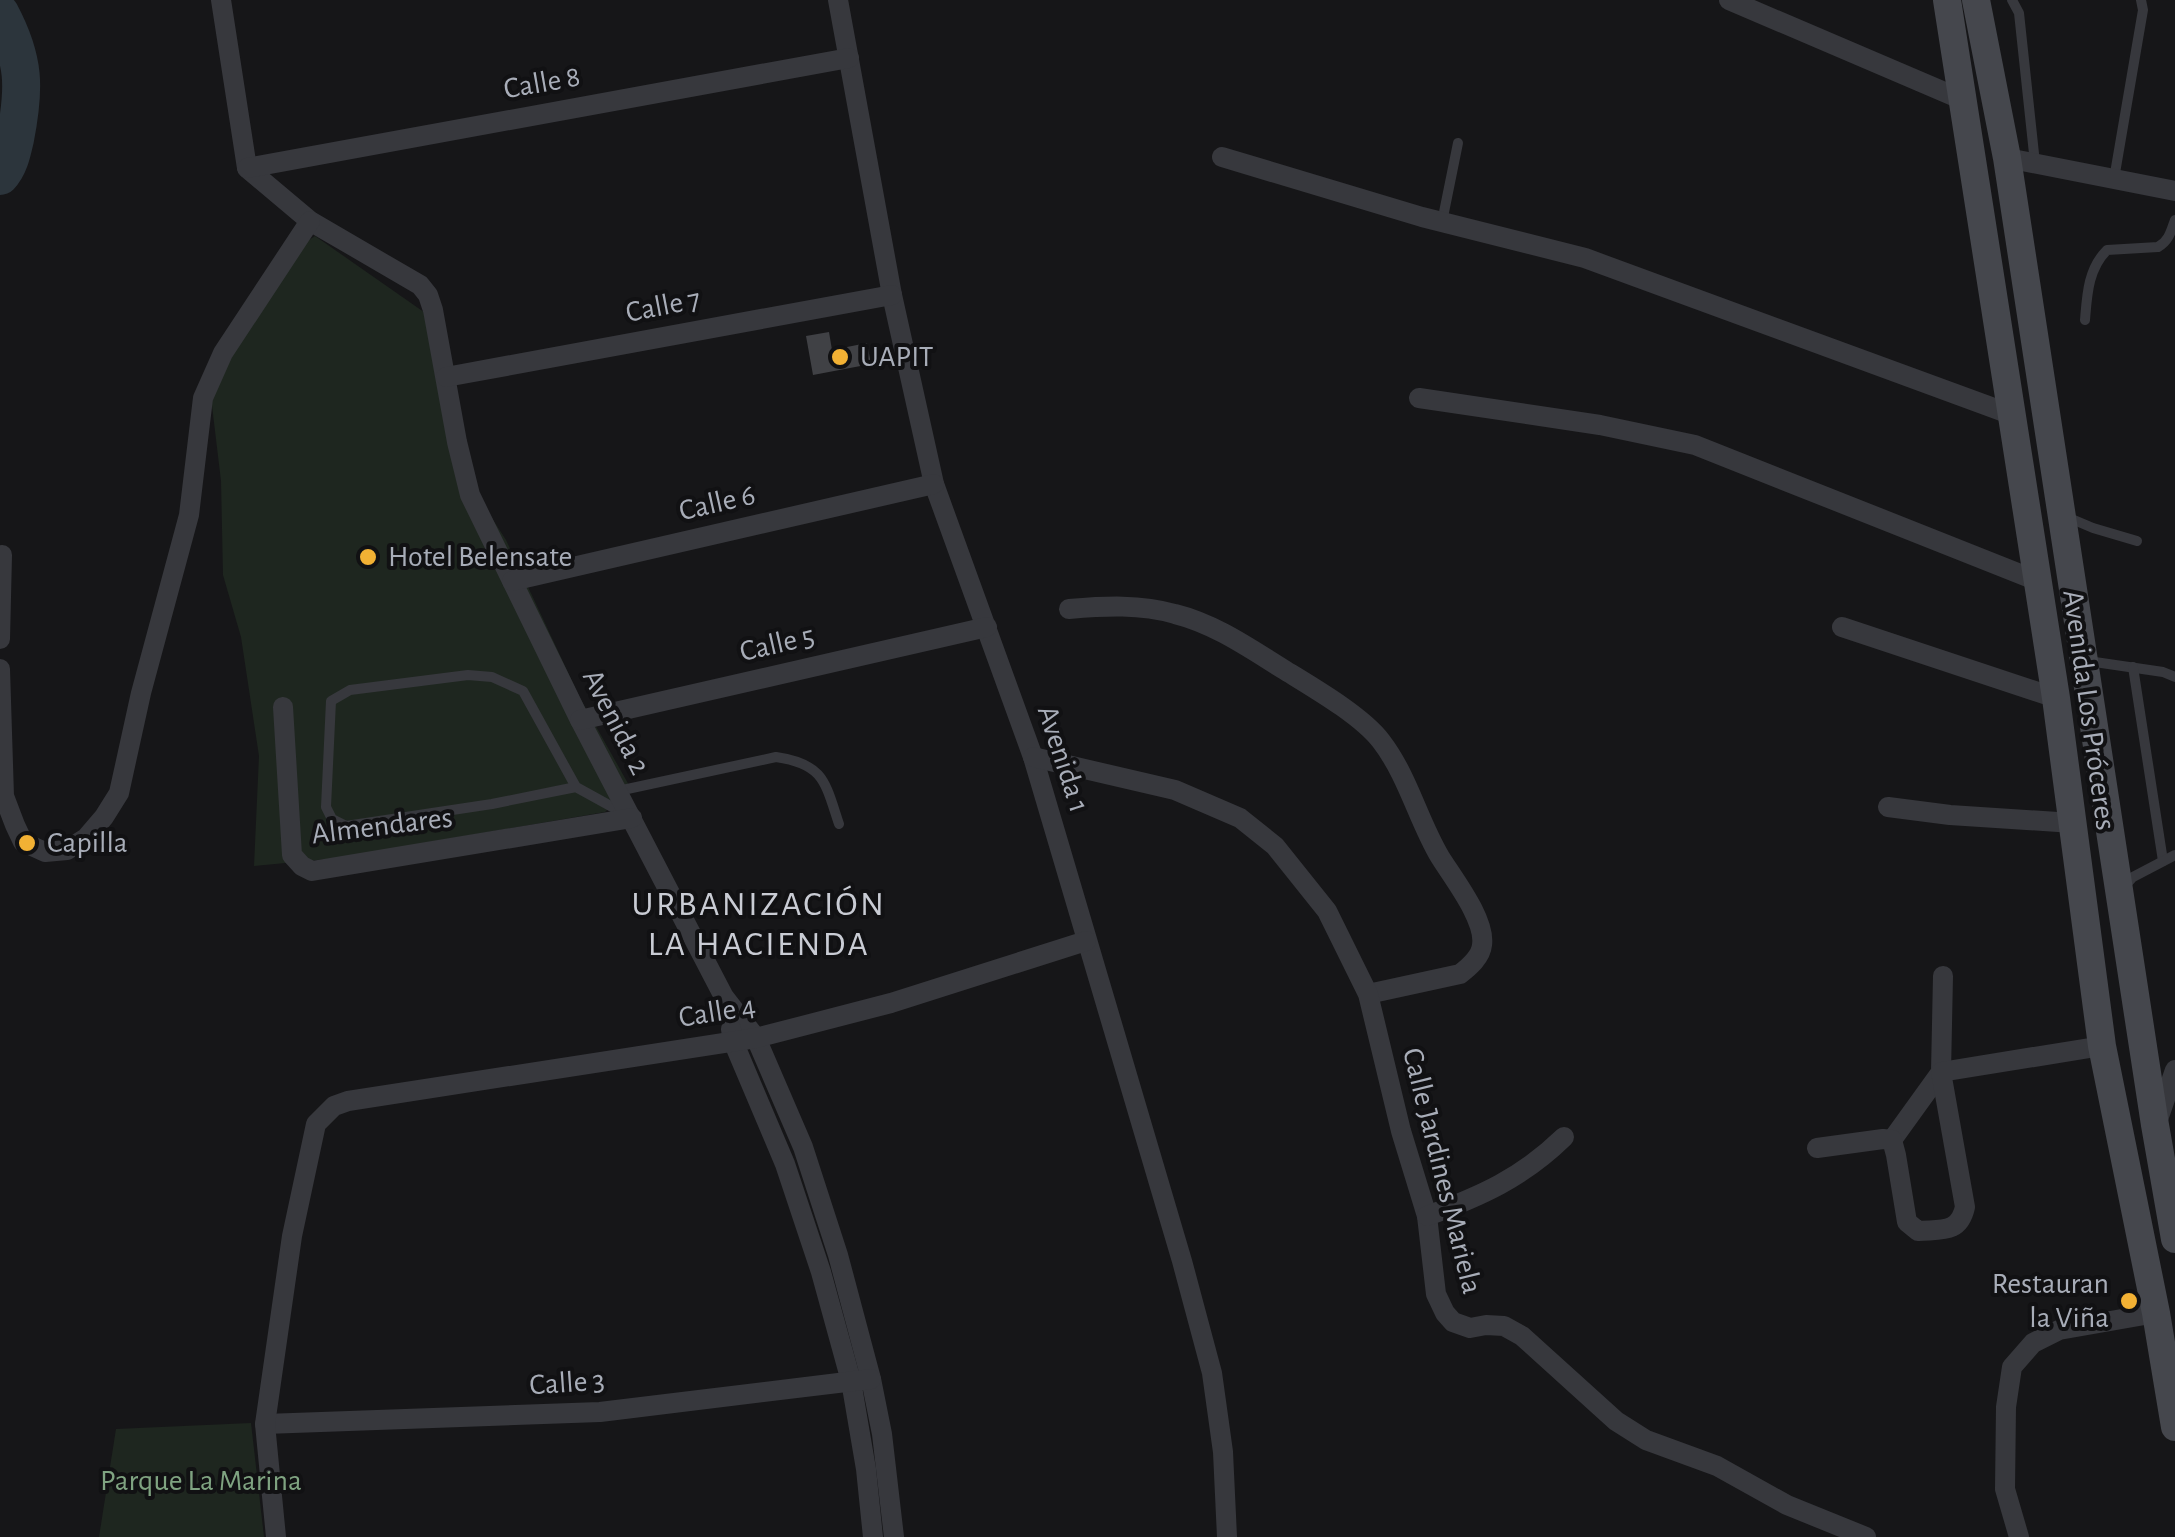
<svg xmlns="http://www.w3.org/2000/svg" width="2175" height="1537" font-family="'Alegreya Sans',sans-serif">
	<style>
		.green { fill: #1e261f }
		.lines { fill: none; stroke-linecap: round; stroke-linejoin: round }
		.river { stroke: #2c353c; stroke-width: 38 }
		.building { fill: #404145 }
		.service { stroke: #37383d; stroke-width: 10 }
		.minor { stroke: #37383d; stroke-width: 20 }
		.secondary { stroke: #45474d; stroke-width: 28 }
		.poi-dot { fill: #f2b134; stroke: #111113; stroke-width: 4 }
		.labels { text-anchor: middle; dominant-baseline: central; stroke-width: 8; stroke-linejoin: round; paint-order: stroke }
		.street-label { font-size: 30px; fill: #a8adb8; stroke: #111113 }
		.poi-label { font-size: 30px; fill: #a8adb8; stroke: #111113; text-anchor: start }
		.park-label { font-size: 30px; fill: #7fa381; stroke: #111113 }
		.quarter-label { font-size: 35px; letter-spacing: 2.5px; fill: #c9ccd4; stroke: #111113 }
	</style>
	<rect width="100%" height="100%" fill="#161618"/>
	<g class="green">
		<path d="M315,236L431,317L470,484L506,540L580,698L630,787L605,812L338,858L254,866L259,756L241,637L223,575L221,481L210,389L303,244Z"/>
		<path d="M251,1423L264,1537H99L116,1429Z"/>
	</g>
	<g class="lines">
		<path class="river" d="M0,13C25,60 25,88 15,139C12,152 9,167 0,176"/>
	</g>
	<path class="building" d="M829,332L832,350L867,343L871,364L813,375L806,336Z"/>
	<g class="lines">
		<g class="service">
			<path d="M2012,0L2019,13L2035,163"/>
			<path d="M2114,179L2143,10L2141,0"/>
			<path d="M1442,222L1458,143"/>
			<path d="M2085,320C2087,295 2088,269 2107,250L2158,247C2169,241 2171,231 2175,220"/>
			<path d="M2067,517L2093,528L2137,541"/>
			<path d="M2088,661L2163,672L2175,677"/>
			<path d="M2133,667L2163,861"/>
			<path d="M576,787L492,804L346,826L332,819L326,807L331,701L350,690L468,675L492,677L523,691L576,787L625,814"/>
			<path d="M618,791L776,757C824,764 825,782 839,824"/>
			<path d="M2123,888L2133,877L2175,855"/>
		</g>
		<g class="minor">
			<path d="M221,0L247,168L310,221L420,285L428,295L433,310L457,442L470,495L580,720L724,997L756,1038L803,1147L838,1255L871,1379L882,1434L894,1537"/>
			<path d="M838,0L892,295L934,484L1033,757L1182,1261L1212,1373L1223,1452L1227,1537"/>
			<path d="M1729,0L1963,100"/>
			<path d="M1222,157L1422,217L1585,258L2010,414"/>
			<path d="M2007,158L2175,191"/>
			<path d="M247,168L849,58"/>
			<path d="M446,377L892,295"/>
			<path d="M1419,398L1600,425L1695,445L2038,581"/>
			<path d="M512,581L934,484"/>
			<path d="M1069,609C1105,606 1140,604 1175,614C1215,624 1249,648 1283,669C1312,687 1361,715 1381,741C1408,776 1418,820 1440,857C1453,878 1486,920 1482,945C1481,957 1469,967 1460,974L1368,994"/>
			<path d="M1842,627L2056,698"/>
			<path d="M0,639L2,555"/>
			<path d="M0,669L4,796L15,825L23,842L45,852L67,850L86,838L104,817L119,793L141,693L189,515L203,398L223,353L310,221"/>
			<path d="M283,707L292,855L302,866L312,871L632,818"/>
			<path d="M580,720L987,627"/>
			<path d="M1033,757L1175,790L1240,818L1275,846L1327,911L1368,994L1401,1131L1427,1216L1436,1294L1445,1313L1453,1322L1470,1328L1486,1325L1504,1326L1522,1336L1616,1421L1646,1440L1717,1466L1787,1505L1866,1537"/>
			<path d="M1888,807L1950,815L2073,823"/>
			<path d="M731,1029L733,1041L785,1164L821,1272L851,1381L866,1469L873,1537"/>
			<path d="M2156,1125L2175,1070"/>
			<path d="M1892,1140L1941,1072L1943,976"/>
			<path d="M1817,1148L1883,1139L1892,1140L1896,1155L1907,1222L1918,1231C1941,1229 1959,1234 1965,1207L1941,1072L2102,1046"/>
			<path d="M1427,1216C1481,1196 1522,1178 1564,1137"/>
			<path d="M265,1424L600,1412L871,1379"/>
			<path d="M276,1537L265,1424L292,1236L316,1124L334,1106L348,1101L756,1038L891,1003L1086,941"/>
			<path d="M2019,1537L2005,1489L2006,1407L2012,1367L2033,1343L2059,1330L2156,1313"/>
		</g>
		<g class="secondary">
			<path d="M1947,0L2056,698L2102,1046L2156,1313L2175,1427"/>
			<path d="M1976,0L2007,158L2155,1125L2175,1239"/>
		</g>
	</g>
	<g class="poi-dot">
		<circle cx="840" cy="357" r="10"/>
		<circle cx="368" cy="557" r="10"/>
		<circle cx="27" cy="843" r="10"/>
		<circle cx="2129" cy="1301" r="10"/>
	</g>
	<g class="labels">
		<g class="street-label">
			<text transform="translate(542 83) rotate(-10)">Calle 8</text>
			<text transform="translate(663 306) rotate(-11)">Calle 7</text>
			<text transform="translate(717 503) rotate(-13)">Calle 6</text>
			<text transform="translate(777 644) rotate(-13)">Calle 5</text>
			<text transform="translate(2089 710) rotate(82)">Avenida Los Próceres</text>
			<text transform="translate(616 722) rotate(63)">Avenida 2</text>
			<text transform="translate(1063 759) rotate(72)">Avenida 1</text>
			<text transform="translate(382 826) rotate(-7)">Almendares</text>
			<text transform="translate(717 1012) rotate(-9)">Calle 4</text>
			<text transform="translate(1442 1171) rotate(76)">Calle Jardines Mariela</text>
			<text transform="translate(567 1383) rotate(-4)">Calle 3</text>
		</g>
		<g class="poi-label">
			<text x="860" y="357">UAPIT</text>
			<text x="388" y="557">Hotel Belensate</text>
			<text x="47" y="843">Capilla</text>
			<text x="2109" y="1284" text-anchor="end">Restauran<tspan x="2109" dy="34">la Viña</tspan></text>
		</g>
		<g class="park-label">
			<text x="201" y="1481">Parque La Marina</text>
		</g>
		<g class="quarter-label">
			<text x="759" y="904">URBANIZACIÓN<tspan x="759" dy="40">LA HACIENDA</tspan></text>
		</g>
	</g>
</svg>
